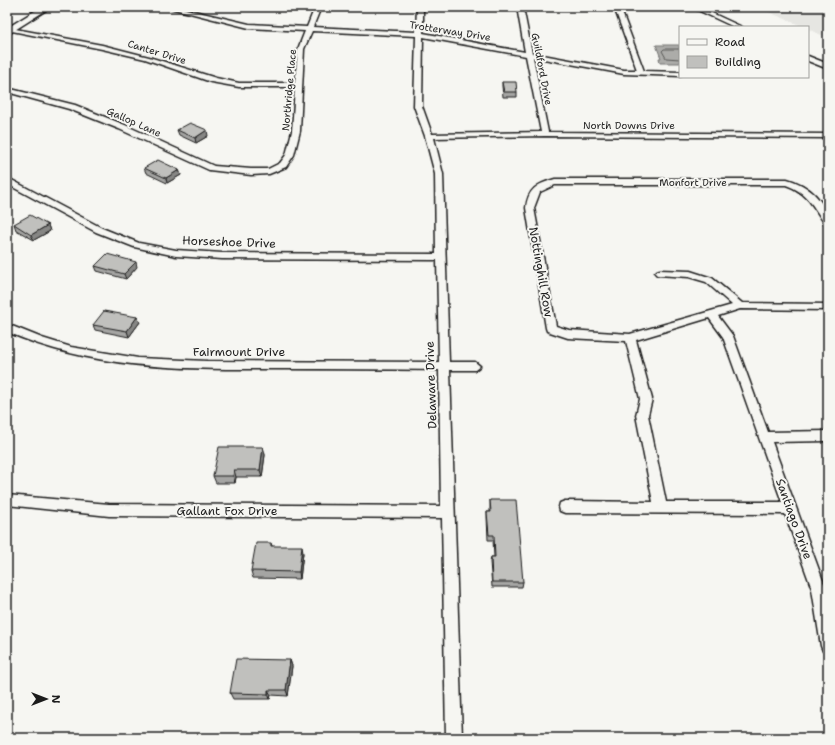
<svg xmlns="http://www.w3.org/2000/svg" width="835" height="745" font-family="'Shantell Sans',sans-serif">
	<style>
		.built { fill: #e6e6e2 }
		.water { fill: #acaca9; stroke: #727271 }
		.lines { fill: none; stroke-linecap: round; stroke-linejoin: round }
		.shore { stroke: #565654; stroke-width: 1 }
		.street-casing { stroke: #1c1c1c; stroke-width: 3 }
		.secondary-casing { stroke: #1c1c1c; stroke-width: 3 }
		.street { fill: #f6f6f2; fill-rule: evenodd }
		.secondary { fill: #f6f6f2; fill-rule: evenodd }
		.wall { fill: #a5a5a3; stroke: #1c1c1c }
		.shaded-wall { fill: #868684; stroke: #1c1c1c }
		.building { fill: #c0c0bd; stroke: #1c1c1c }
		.labels { text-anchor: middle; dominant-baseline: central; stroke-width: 4; stroke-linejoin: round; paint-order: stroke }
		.far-street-label { font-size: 10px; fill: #1c1c1c; stroke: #f6f6f2 }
		.street-label { font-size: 12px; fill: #1c1c1c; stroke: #f6f6f2 }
	</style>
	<rect width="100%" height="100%" fill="#f6f6f2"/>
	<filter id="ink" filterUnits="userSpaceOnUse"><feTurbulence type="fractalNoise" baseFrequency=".025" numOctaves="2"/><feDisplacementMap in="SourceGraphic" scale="8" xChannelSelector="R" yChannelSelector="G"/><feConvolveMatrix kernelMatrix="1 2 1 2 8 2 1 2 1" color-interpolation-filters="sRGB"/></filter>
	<g filter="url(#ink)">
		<path class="built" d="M757,7H828V38L808,29V27H804Z"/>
		<path class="water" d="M656,45H679L680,63H660L659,58H661Z"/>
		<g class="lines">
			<path class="shore" d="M680,49H664L662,51L666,58L680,59"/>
			<defs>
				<g id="street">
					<path d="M166,7H177L249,24L307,27L315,7H321L313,27L416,32L417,7H423V33L525,52L517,7H523L532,53L624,70H637L614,7H620L644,71L680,72V76L624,74L533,57L548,132L828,134V138L545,136L434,138L443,174L449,362H475L480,366L475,370H450L462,738H446L442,518L109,516L7,505V495L109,504L441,506L439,370C384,369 330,369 275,369C180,369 96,370 7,332V324L42,338L71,347L138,358L207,361L439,362L437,260L222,259L176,256L134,247L96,232L7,184V178L10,179L102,228L139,243L176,250L222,253L436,254L435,174L425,136L414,106L416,36L312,31L304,49L300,131L294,155L286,167L269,174L251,175L209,170L119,129L69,109L7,92V88L75,105L125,125L214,166L251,169H268L280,163L286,155L292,131L295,87H239L211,82L145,59L102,49L7,30L10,28L102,45L149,57L216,78L239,83H295L298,49L305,31L249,28ZM423,37L526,56L541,132L432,134L422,106Z"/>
					<path d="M691,7H699L742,27H734Z"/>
					<path d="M808,56L828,64V69L808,61Z"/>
					<path d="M555,179H787C809,185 828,202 828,225L825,224C813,206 807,192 786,185H555L540,192L534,208L556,326L569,330L630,334L732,305L706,282L689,277L657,275L655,273L657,271L660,270L690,271L712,278L742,303L828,304V310L740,309L718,316L733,336L768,432L828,431V441L772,442L826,589L828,602V653L823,651L821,646L812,589L785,514L565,513L560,511L559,507L560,503L565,501L653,502L636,415L640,399L626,341L568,338L547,331L546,328L526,208C528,189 537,184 555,179ZM709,318L723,337L782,502H666L648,415L652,399L636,340Z"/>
				</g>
				<path id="secondary" d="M41,7H51L7,35V28Z"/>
			</defs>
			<use href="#street" class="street-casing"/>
			<use href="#secondary" class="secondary-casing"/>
			<use href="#street" class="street"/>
			<use href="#secondary" class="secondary"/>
		</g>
		<g class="wall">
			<path d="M502,82L517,92V97H503L502,86Z"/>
			<path d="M177,130L208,136L196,143L179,135Z"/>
			<path d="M144,168L179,170L181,175L167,183L146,173Z"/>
			<path d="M14,224L48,225L50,231L34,240L16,230Z"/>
			<path d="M95,266L137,267L126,279L97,271Z"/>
			<path d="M137,317L140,322L129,337L95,330L93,325Z"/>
			<path d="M263,447L265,455L262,477H236L235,483H216L213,476Z"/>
			<path d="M490,500L523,582L522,587H492L490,562L491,557H494L493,540H488L487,517V512H490Z"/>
			<path d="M271,543L272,546L303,553L300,579L253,578L251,571Z"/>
			<path d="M290,660L292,666L288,696L271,695L270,699H233L230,693Z"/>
		</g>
		<g class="shaded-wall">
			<path d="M207,130L208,136L196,143L195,138Z"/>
			<path d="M179,170L181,175L167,183L166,178Z"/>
			<path d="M48,225L50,231L34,240L31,235Z"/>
			<path d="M136,262L137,267L126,279L124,274Z"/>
			<path d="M137,317L140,322L129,337L127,331Z"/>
			<path d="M263,447L265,455L262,477L260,470Z"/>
			<path d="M234,470L236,477L235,483L233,476Z"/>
			<path d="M302,546L303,553L300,579L299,572Z"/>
			<path d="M290,660L292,666L288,696L286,690Z"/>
			<path d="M268,690L271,695L270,699L268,694Z"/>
		</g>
		<g class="building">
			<path d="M502,82H516L517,92H504Z"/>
			<path d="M190,123L207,130L195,138L177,130Z"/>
			<path d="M158,160L179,170L166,178L144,168Z"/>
			<path d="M30,215L48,225L31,235L14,224Z"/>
			<path d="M107,254L136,262L124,274L95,266Z"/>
			<path d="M104,311L137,317L127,331L93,325Z"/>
			<path d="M219,447H263L260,470H234L233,476H213Z"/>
			<path d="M490,500H516L523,582H492L491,557H495L494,535H489L487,512H491Z"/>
			<path d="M256,543H271V546H302L299,572L251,571Z"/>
			<path d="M236,659L290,660L286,690H268V694L230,693Z"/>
		</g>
	</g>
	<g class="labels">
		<g class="far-street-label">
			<text transform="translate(450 31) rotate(9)">Trotterway Drive</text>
			<text transform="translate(157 52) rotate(17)">Canter Drive</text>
			<text transform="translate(542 69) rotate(79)">Guildford Drive</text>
			<text transform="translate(289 90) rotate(-85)">Northridge Place</text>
			<text transform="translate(134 122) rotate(24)">Gallop Lane</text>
			<text x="629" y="125">North Downs Drive</text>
			<text x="693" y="182">Monfort Drive</text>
		</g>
		<g class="street-label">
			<text transform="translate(229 242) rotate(2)">Horseshoe Drive</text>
			<text transform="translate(541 272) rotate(80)">Nottinghill Row</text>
			<text x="239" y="352">Fairmount Drive</text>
			<text transform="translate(431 385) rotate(-92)">Delaware Drive</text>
			<text x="227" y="511">Gallant Fox Drive</text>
			<text transform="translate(794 519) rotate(70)">Santiago Drive</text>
		</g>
	</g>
	<rect width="835" height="745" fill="none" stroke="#f6f6f2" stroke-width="24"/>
	<rect x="12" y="12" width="811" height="721" fill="none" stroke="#1c1c1c" stroke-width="1.5" filter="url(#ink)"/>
	<rect x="679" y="26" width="130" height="52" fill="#f6f6f2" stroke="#9f9f9c"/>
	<rect x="687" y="39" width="20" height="6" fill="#f6f6f2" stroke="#9f9f9c"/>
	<text x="715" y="46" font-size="12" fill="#1c1c1c">Road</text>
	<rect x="687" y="56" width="20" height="12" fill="#c0c0bd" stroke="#9f9f9c"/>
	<text x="715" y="66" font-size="12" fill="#1c1c1c">Building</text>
	<g transform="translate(46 699) rotate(90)" stroke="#f6f6f2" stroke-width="3" paint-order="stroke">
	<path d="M0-3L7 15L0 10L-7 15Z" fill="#1c1c1c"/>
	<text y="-6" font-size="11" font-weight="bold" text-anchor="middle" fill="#1c1c1c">N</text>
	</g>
</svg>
